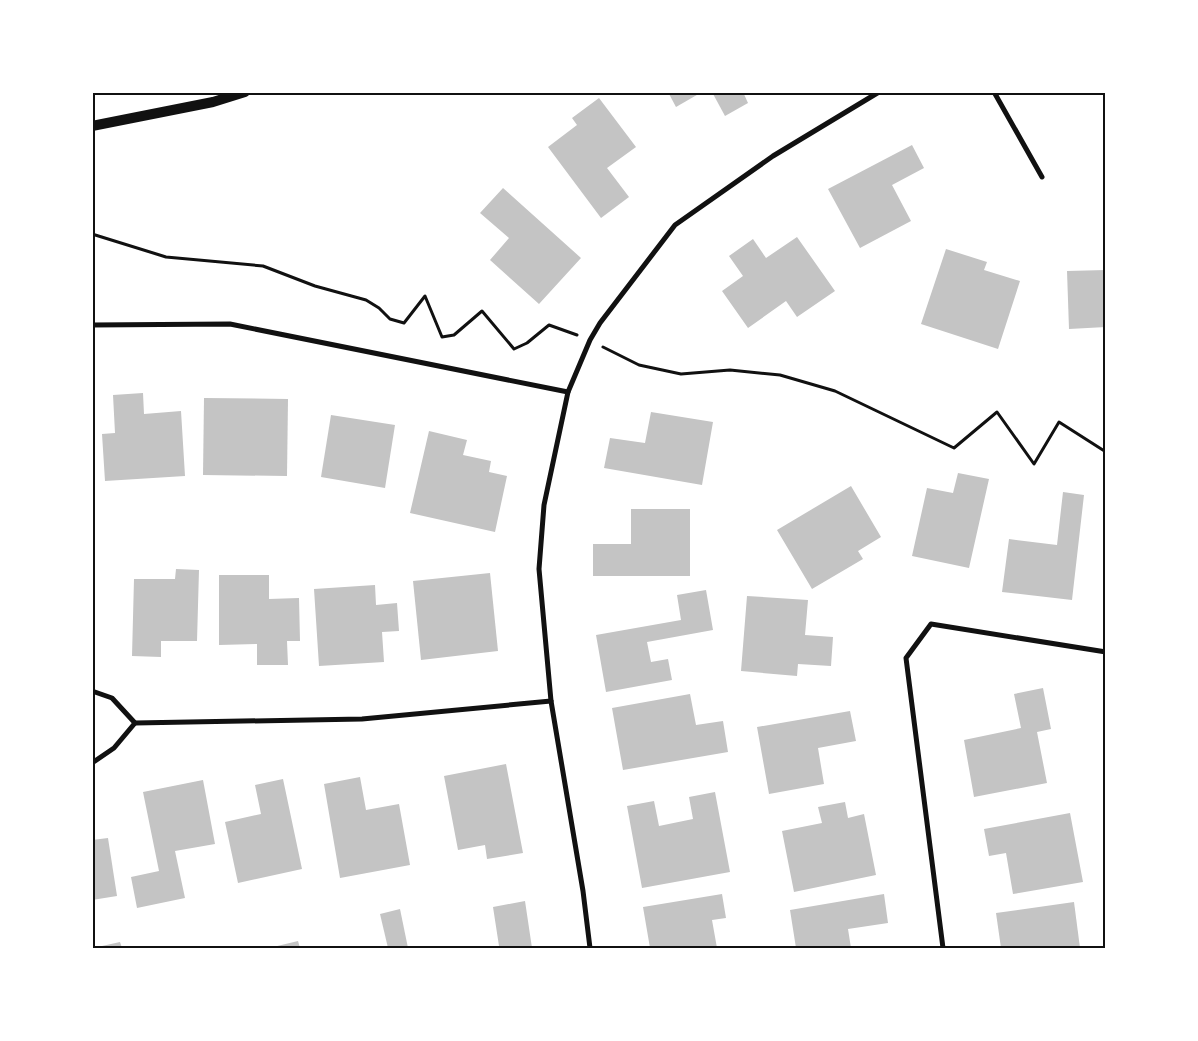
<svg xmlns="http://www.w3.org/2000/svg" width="1198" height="1041" font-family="Karla,sans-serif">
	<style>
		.building { fill: #c4c4c4 }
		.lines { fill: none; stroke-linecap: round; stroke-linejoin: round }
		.path { stroke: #111; stroke-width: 3 }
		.minor { stroke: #111; stroke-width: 5 }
		.secondary { stroke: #111; stroke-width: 10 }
		.neatline { fill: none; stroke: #111; stroke-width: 2 }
	</style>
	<rect width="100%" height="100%" fill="#fff"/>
	<g class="building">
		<path d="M668,92H702L676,107Z"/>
		<path d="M712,92H743L748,103L725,116Z"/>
		<path d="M599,98L636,147L607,168L629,197L601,218L548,147L577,125L572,118Z"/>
		<path d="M912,145L924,168L892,185L911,221L860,248L828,189Z"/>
		<path d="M503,188L581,258L539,304L490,260L509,238L480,213Z"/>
		<path d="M797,237L835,291L797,317L786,301L748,328L722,291L743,276L729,256L753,239L766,258Z"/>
		<path d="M946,249L987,262L984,270L1020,281L998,349L921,324Z"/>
		<path d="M1106,270V327L1069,329L1067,271Z"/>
		<path d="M143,393L144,414L181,411L185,476L105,481L102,434L115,433L113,395Z"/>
		<path d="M204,398L288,399L287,476L203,475Z"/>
		<path d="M651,412L713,422L702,485L604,468L610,438L645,443Z"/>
		<path d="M331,415L395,425L385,488L321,477Z"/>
		<path d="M429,431L467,440L463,455L491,461L489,472L507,476L495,532L410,513Z"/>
		<path d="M958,473L989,479L969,568L912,556L927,488L953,493Z"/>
		<path d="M851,486L881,537L858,551L863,559L812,589L777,530Z"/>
		<path d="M1063,492L1084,495L1072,600L1002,592L1009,539L1057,545Z"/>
		<path d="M631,509H690V576H593V544H631Z"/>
		<path d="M176,569L199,570L197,641H161V657L132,656L134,579H175Z"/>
		<path d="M490,573L498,651L421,660L413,581Z"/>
		<path d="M219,575H269V599L299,598L300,641H287L288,665H257V644L219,645Z"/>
		<path d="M375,585L376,605L397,603L399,631L382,632L384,662L319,666L314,589Z"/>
		<path d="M706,590L713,630L647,642L651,662L668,659L672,680L606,692L596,635L681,620L677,595Z"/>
		<path d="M747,596L808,600L805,635L833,637L831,666L798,664L797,676L741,671Z"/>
		<path d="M1043,688L1051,729L1037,732L1047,783L974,797L964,740L1021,728L1014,694Z"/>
		<path d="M690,694L696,725L723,721L728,752L623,770L612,708Z"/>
		<path d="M850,711L856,741L818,748L824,784L769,794L757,727Z"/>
		<path d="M506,764L523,853L487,859L485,845L458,850L444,776Z"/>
		<path d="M360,777L366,810L399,804L410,865L340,878L324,784Z"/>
		<path d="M283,779L302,869L238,883L225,822L261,814L255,785Z"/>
		<path d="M203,780L215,844L175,851L185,898L137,908L131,877L159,871L143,792Z"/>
		<path d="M715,792L730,872L642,888L627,806L654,801L659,826L693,819L689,797Z"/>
		<path d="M845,802L848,818L864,814L876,875L794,892L782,831L822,823L818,807Z"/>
		<path d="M1070,813L1083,882L1013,894L1006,853L989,856L984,829Z"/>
		<path d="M108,838L117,896L92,900V840Z"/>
		<path d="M722,894L726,918L712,920L717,948H650L643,907Z"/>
		<path d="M884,894L888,923L848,929L851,948H796L790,910Z"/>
		<path d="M525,901L532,948H487L499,946L493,907Z"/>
		<path d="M1074,902L1080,948H1001L996,913Z"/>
		<path d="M400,909L408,948H388L380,914Z"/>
		<path d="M298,941L300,948H269Z"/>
		<path d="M120,942L122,948H93Z"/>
	</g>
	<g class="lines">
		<g class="path">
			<path d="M92,234L166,257L263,266L315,286L366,300L379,308L390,319L404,323L425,296L442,337L454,335L482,311L514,349L527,343L549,325L577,335"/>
			<path d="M603,347L639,365L681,374L730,370L780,375L835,391L954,448L997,412L1034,464L1059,422L1106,452"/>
		</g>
		<g class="minor">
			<path d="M994,92L1042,177"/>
			<path d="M92,325L230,324L568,392"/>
			<path d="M92,691L112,698L135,723L362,719L551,701"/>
			<path d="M92,763L114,748L135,723"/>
			<path d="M590,948L583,891L551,701L539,569L544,505L568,392L590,340L600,323L675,225L773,156L879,92"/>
			<path d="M943,948L906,658L931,624L1106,652"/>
		</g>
		<path class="secondary" d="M92,126L213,102L245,92"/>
	</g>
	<rect width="1198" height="1041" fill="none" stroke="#ffffff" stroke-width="188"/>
	<rect x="94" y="94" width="1010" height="853" class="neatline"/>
</svg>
